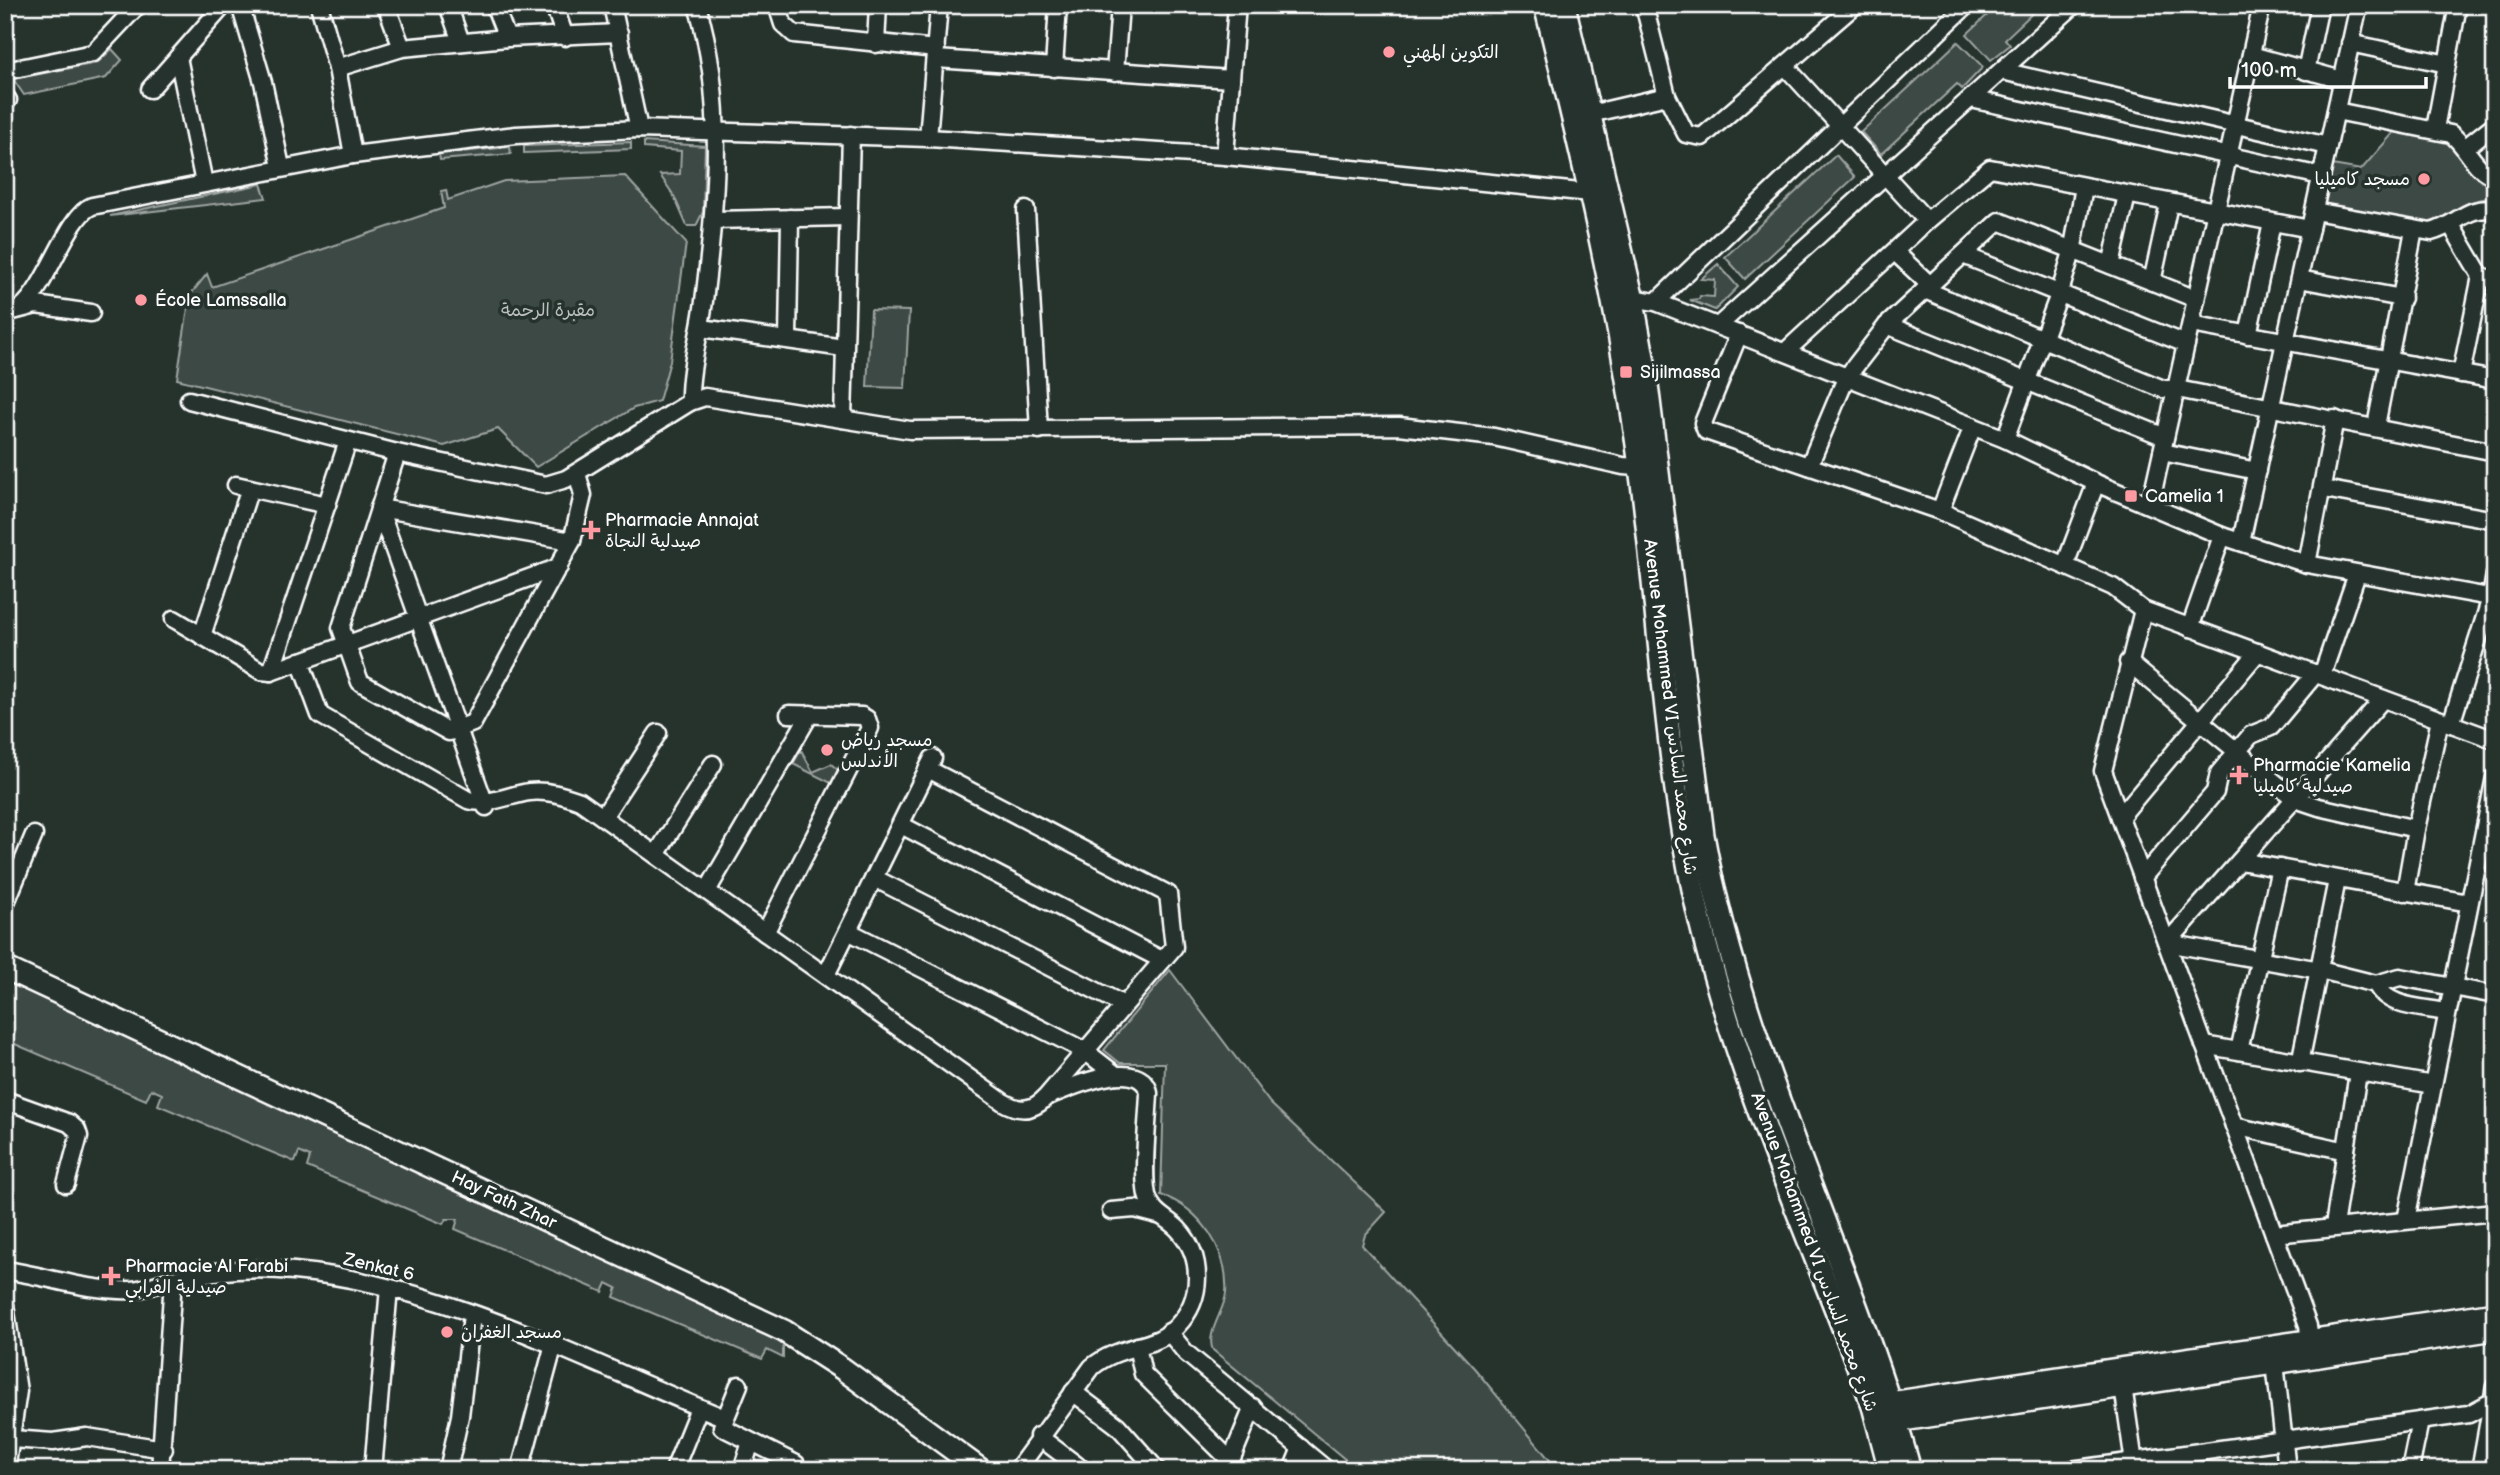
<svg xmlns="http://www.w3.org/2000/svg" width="2500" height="1475" font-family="'Balsamiq Sans','Playpen Sans Arabic',sans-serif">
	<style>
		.green { fill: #3e4944; stroke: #9ea4a2; stroke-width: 2 }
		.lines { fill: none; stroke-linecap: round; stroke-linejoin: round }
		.street-casing { stroke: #fff; stroke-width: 21 }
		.secondary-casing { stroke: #fff; stroke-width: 26 }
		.street { stroke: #26332d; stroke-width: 16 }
		.secondary { stroke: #26332d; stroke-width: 21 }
		.poi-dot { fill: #ff9aa2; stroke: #26332d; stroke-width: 2.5 }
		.labels { text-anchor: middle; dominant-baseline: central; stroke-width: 7; stroke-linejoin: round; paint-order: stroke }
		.poi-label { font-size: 18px; fill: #fff; stroke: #26332d; text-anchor: start }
		.park-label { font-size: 18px; fill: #bbbfbe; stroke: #26332d }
		.street-label { font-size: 18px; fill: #fff; stroke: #26332d }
	</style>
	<rect width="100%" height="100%" fill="#26332d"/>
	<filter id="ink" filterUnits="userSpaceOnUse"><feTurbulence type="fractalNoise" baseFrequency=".0143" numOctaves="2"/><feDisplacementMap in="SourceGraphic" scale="14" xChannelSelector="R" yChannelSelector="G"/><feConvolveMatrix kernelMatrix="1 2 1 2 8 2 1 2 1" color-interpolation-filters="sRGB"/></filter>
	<g filter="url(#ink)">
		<g class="green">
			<path d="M1998,5H2041L2005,39L2010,45L1991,60L1967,34Z"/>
			<path d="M1958,42L1983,67L1962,89L1957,84L1881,154L1861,132Z"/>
			<path d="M112,49L122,60L106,78L24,95L13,79L97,63Z"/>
			<path d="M2395,131C2413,133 2434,132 2449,143C2470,156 2468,182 2495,187V199C2467,195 2456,216 2431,224L2324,204L2332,165L2361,170Z"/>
			<path d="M631,142V149L524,153V146Z"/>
			<path d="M644,142L705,146L703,212L696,226H687L674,196L660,175L680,174L681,151L644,148Z"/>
			<path d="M510,147L511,154L440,160L439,154Z"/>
			<path d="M1836,155L1855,177L1745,279L1725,257Z"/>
			<path d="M625,176L686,243L670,361L659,401L634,408L536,467L498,429L444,446L177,379L190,295L207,274L212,287L444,208L441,191L446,190L448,200L504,181Z"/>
			<path d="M261,184L266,198L110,216Z"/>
			<path d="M1718,264L1738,287L1715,310L1690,300L1699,299L1700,296L1714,297L1715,280L1701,279Z"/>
			<path d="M871,310L909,311L905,388L867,387Z"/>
			<path d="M801,750L813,772L831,764L838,770L831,783L793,764Z"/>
			<path d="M1170,970L1270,1103L1386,1212L1365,1235L1362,1245L1475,1369L1558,1470H1358L1213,1350C1205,1334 1225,1310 1226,1293C1229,1250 1200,1208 1161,1195L1165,1063H1120L1104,1050Z"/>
			<path d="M5,979L748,1326L783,1343V1358L767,1350L762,1359L614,1297L617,1288L607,1283L603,1292L455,1229L458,1219H446L443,1224L307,1167L310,1157L299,1152L295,1162L158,1105L162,1094L151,1089L146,1100L10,1042L15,1032L5,1028Z"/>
		</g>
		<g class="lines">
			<defs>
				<g id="street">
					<path d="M240,5L263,82L281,167"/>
					<path d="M319,5L337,68L353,155"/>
					<path d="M386,5L402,48"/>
					<path d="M448,5L461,42"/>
					<path d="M494,5L507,38"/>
					<path d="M554,5L565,37"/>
					<path d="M612,5L639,129"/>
					<path d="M777,5L783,24L794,34L936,49"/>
					<path d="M1644,5L1667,96L1686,134L1702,137L1855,5"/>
					<path d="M2350,43L2447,64"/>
					<path d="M876,44L878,5"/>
					<path d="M2251,55L2342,80"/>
					<path d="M178,57L204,183"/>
					<path d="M936,59L1231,79L1237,5"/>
					<path d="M1786,67L1927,221"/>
					<path d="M337,68L402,48L507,38L619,33"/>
					<path d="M1054,68L1058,5"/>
					<path d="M5,71L93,53L138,5"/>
					<path d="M2002,71L2328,146"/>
					<path d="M2306,71L2320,5"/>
					<path d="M1115,72L1120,5"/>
					<path d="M150,89L224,5"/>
					<path d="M5,96L8,100"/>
					<path d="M1971,99L2321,176"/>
					<path d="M2336,111L2451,134C2468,147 2475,172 2495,176"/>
					<path d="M1590,114L1667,96"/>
					<path d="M2435,129L2458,5"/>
					<path d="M928,138L939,5"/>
					<path d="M2466,147L2495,124"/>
					<path d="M1225,156L1231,79"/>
					<path d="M1026,210L1039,430"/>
					<path d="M2314,211L2431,232C2458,225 2466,205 2495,210"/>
					<path d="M714,220L848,217"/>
					<path d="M2451,225L2481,276L2495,280"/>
					<path d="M1895,252L1930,285"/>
					<path d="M1963,255L2186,344"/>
					<path d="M2111,265L2127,195"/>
					<path d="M2299,279L2402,298"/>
					<path d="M2152,282L2169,204"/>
					<path d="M1925,290L2163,389H2177L2495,452"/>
					<path d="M1625,297L1656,302L2005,439L2096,483L2222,536L2307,564L2495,598"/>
					<path d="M1656,302L1967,5"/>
					<path d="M21,308C48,286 67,216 92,206L353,155L516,135L639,129L928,138L1225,156L1600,194"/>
					<path d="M5,313L36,305L91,313"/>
					<path d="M2191,324L2495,380"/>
					<path d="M1887,325L2165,437"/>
					<path d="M1718,326L2074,5"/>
					<path d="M701,328L844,348"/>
					<path d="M1739,334L1703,423L1706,431L1940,511L2113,587L2143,610L2495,740"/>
					<path d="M2248,335L2272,223"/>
					<path d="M788,339L790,218"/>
					<path d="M1785,352L1927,221L1990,168L2310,229"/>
					<path d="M2461,374L2481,276"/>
					<path d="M189,400L397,453L546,485L566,479L690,402L705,397L910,430L1399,426L1494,437L1623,466L1650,468"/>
					<path d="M690,402C689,369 700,334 704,301C716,204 726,101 697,5"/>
					<path d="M843,419L851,135"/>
					<path d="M2376,426L2414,230"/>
					<path d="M2005,439L2060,292L2072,252L2084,187"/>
					<path d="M2162,452L2257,471"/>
					<path d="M397,453L341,628L360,682L449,732L473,723L572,541L583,495L577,473"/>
					<path d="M1809,466L1846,378L1887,325L1999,221L2196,299"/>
					<path d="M236,485L327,505"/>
					<path d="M2324,489L2495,520"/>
					<path d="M2150,505L2262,5"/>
					<path d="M1940,511L1973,426"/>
					<path d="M2241,542L2359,5"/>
					<path d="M2307,564L2335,419"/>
					<path d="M2065,565L2096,483"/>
					<path d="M2143,610L2103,771L2308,1326L2310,1340"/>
					<path d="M174,619L261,671L271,672L559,567"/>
					<path d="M2190,628L2222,536"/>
					<path d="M202,636L250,488"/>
					<path d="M300,661L320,715L468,800C488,806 509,795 529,792C547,790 563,795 580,801L1003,1102C1020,1112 1033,1111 1046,1097L1174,947L1168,894L928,769"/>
					<path d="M2128,662L2295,799L2319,807L2416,829L2405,892"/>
					<path d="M271,672L348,441"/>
					<path d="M2322,675L2357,574"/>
					<path d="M2451,724L2491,598L2495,574"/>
					<path d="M486,807L379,508L572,541"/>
					<path d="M603,817L658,733"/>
					<path d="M2120,817L2258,652"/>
					<path d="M901,825L1162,960"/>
					<path d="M2416,829L2440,720"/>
					<path d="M656,855L713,764"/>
					<path d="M2240,861L2469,903"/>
					<path d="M874,878L1124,1005"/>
					<path d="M2142,878L2215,792L2219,773L2251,735L2271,727L2316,673"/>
					<path d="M707,891L810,714"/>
					<path d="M5,905L34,835"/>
					<path d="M848,931L1085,1051L1116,1075"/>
					<path d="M765,933L870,728L867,719L862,716L789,714"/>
					<path d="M2167,943L2383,699"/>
					<path d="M2167,943L2320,970L2376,984C2387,1008 2422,1007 2446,1012"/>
					<path d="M826,975L933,758"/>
					<path d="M2376,984L2400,977L2495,995"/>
					<path d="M2204,1045L2433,1085"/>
					<path d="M2239,1051L2280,868"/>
					<path d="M2300,1063L2337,880"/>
					<path d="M5,1100L69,1123L77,1130L79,1136L66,1184"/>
					<path d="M2234,1126L2346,1151"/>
					<path d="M1111,1211L1135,1209L1158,1215"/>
					<path d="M2406,1220L2495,777"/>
					<path d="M2334,1226L2358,1073"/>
					<path d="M2274,1234L2495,1212"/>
					<path d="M5,1270C46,1276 90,1292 131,1290C146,1289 158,1283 172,1280C211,1270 255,1267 294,1271C439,1283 591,1364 725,1418"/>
					<path d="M5,1305L18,1391L6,1470"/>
					<path d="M1169,1332L1186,1353L1327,1470"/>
					<path d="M1137,1346L1143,1374L1231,1461"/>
					<path d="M2274,1354L2287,1470"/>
					<path d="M739,1385L722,1427L796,1464"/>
					<path d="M2123,1386L2135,1470"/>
					<path d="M1073,1392L1118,1426L1157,1470"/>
					<path d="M1038,1436L1083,1470"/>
					<path d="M12,1439L53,1442L87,1437L164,1449"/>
					<path d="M160,1470L173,1280"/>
					<path d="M373,1470L389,1288"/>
					<path d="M448,1470L460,1416L472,1315"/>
					<path d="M520,1470L554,1344"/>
					<path d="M674,1470L699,1408"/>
					<path d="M742,1470L751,1442"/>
					<path d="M1017,1470L1092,1367C1121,1343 1155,1350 1177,1326C1203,1299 1204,1257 1178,1229C1166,1217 1152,1214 1147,1195C1142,1170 1148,1120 1149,1093C1142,1056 1073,1086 1051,1095"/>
					<path d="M1227,1470L1253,1407"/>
					<path d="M1292,1470L1301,1448"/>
					<path d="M2071,1470L2469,1414L2495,1400"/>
					<path d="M2410,1470L2420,1421"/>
					<path d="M2480,1470L2495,1386"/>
				</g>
				<g id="secondary">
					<path d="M1545,5C1583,157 1620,312 1640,467C1660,618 1665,772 1700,921C1740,1087 1814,1246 1873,1406L1890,1470"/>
					<path d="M1564,5L1632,296L1645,368L1703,835C1743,1056 1850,1255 1910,1470"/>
					<path d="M5,968L784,1331L843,1369L981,1470"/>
					<path d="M1877,1405L2495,1313"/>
					<path d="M1883,1423L2495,1329"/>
				</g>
			</defs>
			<use href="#street" class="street-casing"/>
			<use href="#secondary" class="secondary-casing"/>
			<use href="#street" class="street"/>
			<use href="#secondary" class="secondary"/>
		</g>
	</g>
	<g class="poi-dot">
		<circle cx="1389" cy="52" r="7"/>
		<circle cx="2424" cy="179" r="7"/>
		<circle cx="141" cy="300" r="7"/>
		<rect x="1619" y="365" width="14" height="14" rx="3.5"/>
		<rect x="2124" y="489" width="14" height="14" rx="3.5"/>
		<path d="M587.5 519.5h7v7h7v7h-7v7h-7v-7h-7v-7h7z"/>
		<circle cx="827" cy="750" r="7"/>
		<path d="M2235.5 764.5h7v7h7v7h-7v7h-7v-7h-7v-7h7z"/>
		<path d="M107.5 1265.5h7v7h7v7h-7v7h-7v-7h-7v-7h7z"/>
		<circle cx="447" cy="1332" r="7"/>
	</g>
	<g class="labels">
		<g class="poi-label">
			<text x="1403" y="52">التكوين المهني</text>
			<text x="2410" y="179" text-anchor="end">مسجد كاميليا</text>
			<text x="155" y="300">École Lamssalla</text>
			<text x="1640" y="372">Sijilmassa</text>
			<text x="2145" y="496">Camelia 1</text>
			<text x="605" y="520">Pharmacie Annajat<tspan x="605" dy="21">صيدلية النجاة</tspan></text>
			<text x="841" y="740">مسجد رياض<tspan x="841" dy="21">الأندلس</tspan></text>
			<text x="2253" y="765">Pharmacie Kamelia<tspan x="2253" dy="21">صيدلية كاميليا</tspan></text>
			<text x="125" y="1266">Pharmacie Al Farabi<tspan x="125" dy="21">صيدلية الفرابي</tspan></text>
			<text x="461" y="1332">مسجد الغفران</text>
		</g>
		<g class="park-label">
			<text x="548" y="310">مقبرة الرحمة</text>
		</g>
		<g class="street-label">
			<text transform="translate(1670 707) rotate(83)">Avenue Mohammed VI شارع محمد السادس</text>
			<text transform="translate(504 1200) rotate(25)">Hay Fath Zhar</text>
			<text transform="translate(1814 1252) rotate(70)">Avenue Mohammed VI شارع محمد السادس</text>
			<text transform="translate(379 1267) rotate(13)">Zenkat 6</text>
		</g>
	</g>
	<rect width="2500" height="1475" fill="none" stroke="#26332d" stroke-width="28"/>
	<rect x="14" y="14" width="2472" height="1447" fill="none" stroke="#fff" stroke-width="2.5" filter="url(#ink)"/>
	<path d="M2230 77v10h196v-10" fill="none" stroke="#ffffff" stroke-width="3.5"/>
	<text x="2241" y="77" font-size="21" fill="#ffffff" stroke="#26332d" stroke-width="5" paint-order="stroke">100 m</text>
</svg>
